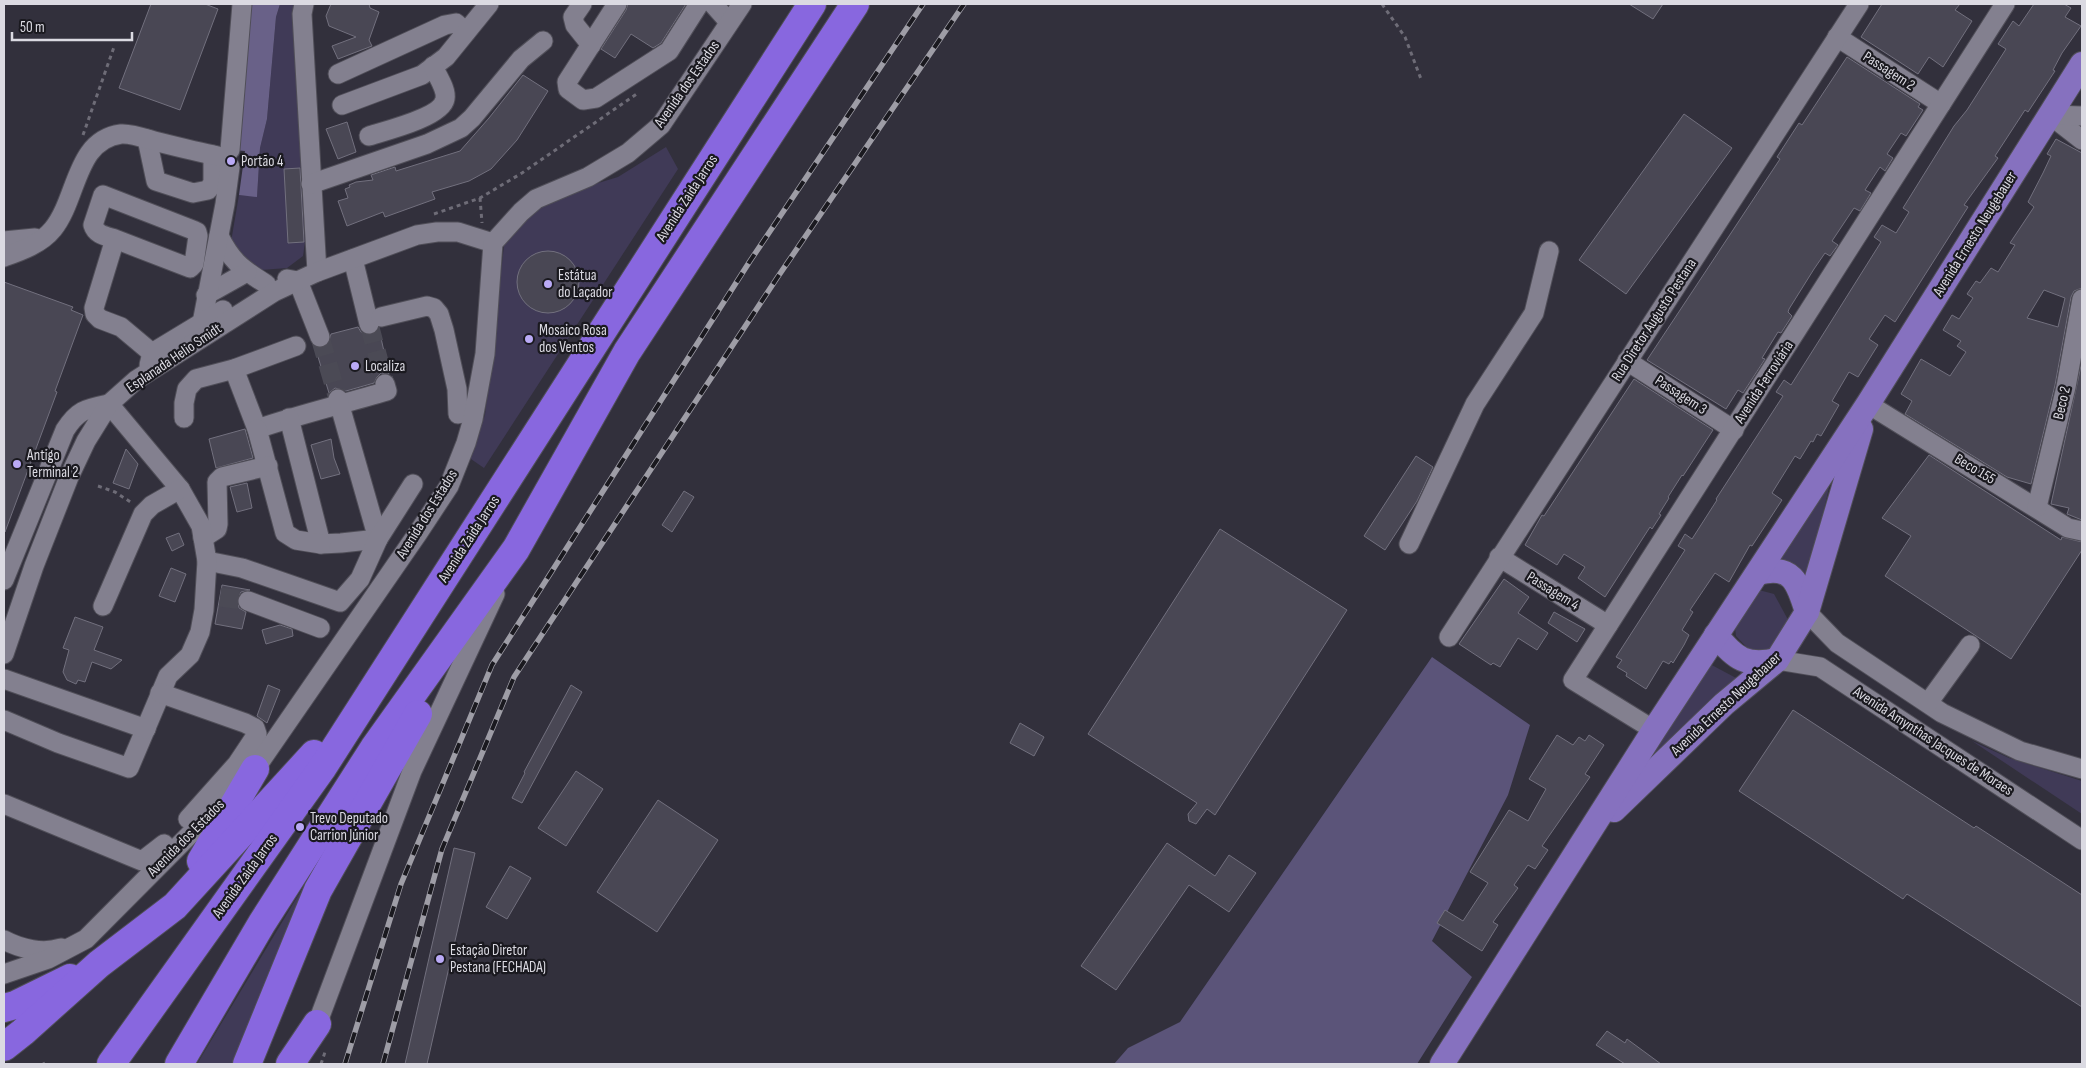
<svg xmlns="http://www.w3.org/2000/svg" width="2086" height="1068" font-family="'Sofia Sans Condensed',sans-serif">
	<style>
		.green { fill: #403a57 }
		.forest { fill: #5b5479 }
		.water { fill: #696188 }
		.building { fill: #494754; stroke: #72707e; fill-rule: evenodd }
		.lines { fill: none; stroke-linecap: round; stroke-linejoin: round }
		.minor-tunnel { stroke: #4b4a55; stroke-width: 19; stroke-dasharray: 19 9; stroke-linecap: butt }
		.minor-casing { stroke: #504e58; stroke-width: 21 }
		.major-casing { stroke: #504e58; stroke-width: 26 }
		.highway-casing { stroke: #504e58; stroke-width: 30 }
		.path { stroke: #6e6c77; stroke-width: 3; stroke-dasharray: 4 4; stroke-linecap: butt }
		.minor { stroke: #83808f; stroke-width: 19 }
		.major { stroke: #8671bf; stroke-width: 24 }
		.highway { stroke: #8867df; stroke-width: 28 }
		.rail-casing { stroke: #9e9da6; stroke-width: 5.5 }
		.rail { stroke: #1a191f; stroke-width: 4; stroke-dasharray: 11; stroke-linecap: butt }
		.poi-dot { fill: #baaaf6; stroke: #1a191f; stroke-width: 2 }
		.labels { text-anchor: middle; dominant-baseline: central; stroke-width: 4.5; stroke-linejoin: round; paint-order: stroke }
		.street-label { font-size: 15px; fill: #dbdae2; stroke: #1a191f }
		.poi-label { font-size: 15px; fill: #dbdae2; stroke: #1a191f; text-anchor: start }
	</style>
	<rect width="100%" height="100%" fill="#32303c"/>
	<g class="green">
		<path d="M280,4H297L305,242L303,256L287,268L261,270L245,260L231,242L239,195L257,196L260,148L267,119L276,17Z"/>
		<path d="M666,147L678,169L484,468L468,457L485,415L505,237L552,197L618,177Z"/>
		<path d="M1832,474L1806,589L1772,559Z"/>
		<path d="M1755,589L1774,594L1793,629L1775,651L1753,654L1736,636L1734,618Z"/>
		<path d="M1708,663L1736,678L1650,758Z"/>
		<path d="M1972,741L2009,758L2082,781V814Z"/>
		<path d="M323,854L236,1064H197Z"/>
	</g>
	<path class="forest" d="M1432,657L1530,725L1508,795L1432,941L1472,977L1417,1064H1114L1128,1048L1180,1022Z"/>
	<path class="water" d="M251,4H280L276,17L267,119L260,148L257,197L239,195L245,151L233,150Z"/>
	<g class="building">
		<path d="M151,4H205L218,9L180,110L119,88Z"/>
		<path d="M331,4H369L370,8L379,12L369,40L372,46L338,59L332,46L356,37L329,26L326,16Z"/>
		<path d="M628,4H686L661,43L653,48L631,34L615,58L601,49L626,10Z"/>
		<path d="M1629,4H1663L1653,19Z"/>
		<path d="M1882,4H1960L1955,10L1972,21L1943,67L1929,57L1918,74L1861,37Z"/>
		<path d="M2034,4H2064L2071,8L2065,17L2081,26L2062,53L2053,70L2055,71L2028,112L2025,110L1995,156L1998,158L1964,205L1968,207L1895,322L1885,315L1869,339L1878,345L1858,377L1849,372L1832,401L1839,405L1821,436L1817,434L1813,442L1811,441L1800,459L1795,456L1772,493L1782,500L1752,546L1750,545L1729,582L1715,573L1690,610L1693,612L1682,630L1689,635L1684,645L1673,663L1671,661L1669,664L1663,661L1646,689L1626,676L1627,673L1617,667L1622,660L1616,657L1685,550L1678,546L1685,534L1692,539L1717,500L1716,499L1783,396L1776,392L1784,380L1791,385L1827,328L1881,242L1874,237L1882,225L1896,233L1909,212L1903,208L1954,126L1967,110L2006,49L1998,44L2013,21L2019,26Z"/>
		<path d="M1847,57L1920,104L1918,107L1923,110L1906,136L1901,133L1887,154L1893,158L1885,171L1880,167L1865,190L1871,193L1860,211L1854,208L1832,241L1838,245L1830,256L1825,253L1814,269L1789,309L1788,312L1792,316L1781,333L1778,332L1762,358L1765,359L1743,393L1738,390L1726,409L1647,360L1780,159L1777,157L1799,123L1802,125Z"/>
		<path d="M523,75L548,91L517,140L491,169L469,181L432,192L435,199L385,217L383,212L347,226L338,201L348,198L345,189L350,187L349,185L356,182L373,180L371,175L395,167L396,171L460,151L489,118Z"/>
		<path d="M1684,114L1732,148L1626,294L1579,260Z"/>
		<path d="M347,122L356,152L338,159L326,129Z"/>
		<path d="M2056,139L2082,153V288L2074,291L2071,297L2055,385L2031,484L2007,477L1905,414L1912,401L1901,394L1921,359L1950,376L1966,352L1957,346L1961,341L1943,330L1952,315L1959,319L1973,298L1967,294L1976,281L1980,283L1991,268L1998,272L2015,245L2010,243L2034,207L2028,202L2043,173L2051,156L2047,154ZM2044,290L2065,298L2058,327L2027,318Z"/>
		<path d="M300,168L304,242L288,243L284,169Z"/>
		<circle cx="548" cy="282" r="31"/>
		<path d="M4,282L73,307L71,310L83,315L55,391L57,392L5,532Z"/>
		<path d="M358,327L361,332L366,335H372L379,329L389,374L381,373L377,377L374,383L346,391L335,388L329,393L315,347L324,348L328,344L331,334Z"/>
		<path d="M2082,361V520L2067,514L2069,508L2051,504Z"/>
		<path d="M1634,379L1713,430L1683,476L1682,475L1668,497L1669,498L1659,514L1661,515L1652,529L1650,527L1605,597L1578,578L1585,567L1564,554L1557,565L1525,545L1542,515L1544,516Z"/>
		<path d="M245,429L253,458L216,468L209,439Z"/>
		<path d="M331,439L334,458L340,474L321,479L311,445Z"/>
		<path d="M126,449L138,464L129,489L113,483Z"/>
		<path d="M1929,455L2061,540L2062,537L2082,542V550L2011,659L1885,576L1911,536L1882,518Z"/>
		<path d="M1416,456L1433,467L1417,501L1385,550L1364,536Z"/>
		<path d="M247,483L252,508L237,512L230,487Z"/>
		<path d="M684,491L694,497L672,532L662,525Z"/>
		<path d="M1220,529L1347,610L1215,815L1207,809L1196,824L1189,821L1188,814L1197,803L1088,734Z"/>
		<path d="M179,533L184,545L172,551L166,538Z"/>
		<path d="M171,568L186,574L175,602L159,596Z"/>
		<path d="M1504,579L1529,597L1518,613L1548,633L1537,650L1518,638L1500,667L1493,663L1491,665L1459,644Z"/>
		<path d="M222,585L250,590L241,592L237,598L239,608L246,612L242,629L215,624Z"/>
		<path d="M1554,612L1585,629L1577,642L1548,623Z"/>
		<path d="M75,617L103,627L94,650L122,660L111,669L92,662L85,682L78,680L76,684L67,680L63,672L69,650L63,648Z"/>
		<path d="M280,625L292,629L293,636L266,644L262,630Z"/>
		<path d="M268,685L280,690L267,723L257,716Z"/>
		<path d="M571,685L582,692L522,803L512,798L525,773L524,772Z"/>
		<path d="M1793,710L1974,828L1976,826L2082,895V1007L1907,894L1903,899L1739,791Z"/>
		<path d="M1020,723L1044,737L1034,756L1010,743Z"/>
		<path d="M1557,735L1573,745L1579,737L1585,741L1589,735L1604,745L1585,774L1590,777L1542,846L1548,850L1535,869L1528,865L1514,885L1518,888L1493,922L1498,925L1482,951L1437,923L1445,910L1463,921L1488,883L1470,872L1509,810L1528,821L1546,789L1529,779Z"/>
		<path d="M576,771L603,789L566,846L538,828Z"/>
		<path d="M658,800L718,840L657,932L597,892Z"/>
		<path d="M1167,843L1215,876L1229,855L1256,873L1229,912L1189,885L1116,990L1081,966Z"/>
		<path d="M454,848L475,853L427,1064H405Z"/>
		<path d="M510,866L531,878L507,919L486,907Z"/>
		<path d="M1607,1031L1625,1043L1627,1039L1661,1064H1625L1596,1045Z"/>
	</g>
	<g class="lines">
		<g class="minor-tunnel">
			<path d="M369,324L385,384"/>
			<path d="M320,337L338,399"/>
			<path d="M220,597L248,601"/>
		</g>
		<defs>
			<g id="minor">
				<path d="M304,4L302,14L317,272"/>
				<path d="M582,4L573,17L575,25L591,45"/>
				<path d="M617,4L567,82L568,89L583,100L596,98L669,51L699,4"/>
				<path d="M713,4L729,22"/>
				<path d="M1837,37L1941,104"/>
				<path d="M338,74L445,25L456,23L466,32"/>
				<path d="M342,105L422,75L446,57L489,4"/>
				<path d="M2050,115L2082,140"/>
				<path d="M2050,115L2082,116"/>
				<path d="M369,136C385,131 442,117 445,99C447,89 437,76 433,66"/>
				<path d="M147,139L156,181L193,193L208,190L213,183V155"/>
				<path d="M230,150L242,4"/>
				<path d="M311,184L427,144L461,128L472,118L521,59L543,41"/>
				<path d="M219,236C232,262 242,269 266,284"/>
				<path d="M115,239L190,268L194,264L198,236L197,232L193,230L103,195L93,225C96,235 106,236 115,239L94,308L95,314L100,319L121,327L152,353"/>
				<path d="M4,241L35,238"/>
				<path d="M4,257C21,251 41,244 53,229C78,198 75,140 121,134C132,133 147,139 158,142C178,147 198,152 218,156"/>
				<path d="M353,259L369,324"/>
				<path d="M287,279L298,281L320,337"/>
				<path d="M206,295L247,272"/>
				<path d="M381,317L427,306L434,308L439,314L444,330L457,389L458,414"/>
				<path d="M202,323L225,204L230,167"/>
				<path d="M1627,361L1734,430"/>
				<path d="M149,365L152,353L223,310"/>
				<path d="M234,369L257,429C300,414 344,404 387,391L385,384"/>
				<path d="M338,399L378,539"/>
				<path d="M1868,404L2068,528L2082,531"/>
				<path d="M184,418V403L187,389L196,379L234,369L296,346"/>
				<path d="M289,418L321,544L341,543L378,539"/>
				<path d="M257,429L285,533L296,540L321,544"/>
				<path d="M2037,507L2066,387L2082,299"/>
				<path d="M203,538L217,529L218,524L217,482L222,477L268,466"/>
				<path d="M1409,544L1475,404L1534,313L1549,251"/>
				<path d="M1499,557L1608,625"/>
				<path d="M207,561L242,568L340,602L360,579L378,539L413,484"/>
				<path d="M4,580L65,430C78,410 85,409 109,404L180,489L201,526L207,561L204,610L200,632L190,655L168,676L129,768L58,743L4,720"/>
				<path d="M248,601L320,628"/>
				<path d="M103,606L143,514L152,505L180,489"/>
				<path d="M1807,612L1837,643L1942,713L2020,751L2082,769"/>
				<path d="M1449,637L1859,4"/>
				<path d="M4,654L34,566L69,477L86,441L109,404L136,380L274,292L317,272L417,235L437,232H458L493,243"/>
				<path d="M1777,660L1820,667L2082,840"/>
				<path d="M4,679L146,729"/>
				<path d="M160,693L245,723L255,728L257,734L237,764L188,819"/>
				<path d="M1928,703L1970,645"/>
				<path d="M1654,730L1573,680L2005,4"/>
				<path d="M4,804L142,861L164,844"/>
				<path d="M4,940C21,949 43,954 61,948"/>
				<path d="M4,974L48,959L86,939L255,769L418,533L449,486L466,443L473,419L485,354L493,243L521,212L536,199L588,177L628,153L661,125L742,4"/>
				<path d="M313,1035L412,771L495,594"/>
			</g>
			<g id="major">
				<path d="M1758,573C1793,564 1798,583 1807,612"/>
				<path d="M1716,635C1735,659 1747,667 1777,660"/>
				<path d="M1614,810L1724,704L1777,660L1807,612L1861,429"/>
				<path d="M1442,1064L1654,730L1868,404L2082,64"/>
			</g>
			<g id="highway">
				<path d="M201,861L255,769"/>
				<path d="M4,1008L15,1005L70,978"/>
				<path d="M4,1047L23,1032L99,964L175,906L314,754"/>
				<path d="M111,1064L323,767L812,4"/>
				<path d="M179,1064L262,923L374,748L516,549L627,352L855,4"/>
				<path d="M247,1064L318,890L418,714"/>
				<path d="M290,1064L317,1024"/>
			</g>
		</defs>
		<use href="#minor" class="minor-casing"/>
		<use href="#major" class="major-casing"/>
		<use href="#highway" class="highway-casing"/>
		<g class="path">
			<path d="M1382,4L1405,37L1421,79"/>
			<path d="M83,135L114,47"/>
			<path d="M480,198L482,223"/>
			<path d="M434,214L480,198L522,173L638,93"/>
			<path d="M98,486L115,492L132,503"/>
			<path d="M43,1064L45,1063"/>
			<path d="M321,1064L325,1052"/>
		</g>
		<use href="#minor" class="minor"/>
		<use href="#major" class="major"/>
		<use href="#highway" class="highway"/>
		<defs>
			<g id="rail">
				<path d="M345,1064L401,884L492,665L750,261L923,4"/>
				<path d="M383,1064L442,849L514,677L777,278L964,4"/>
			</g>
		</defs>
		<use href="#rail" class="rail-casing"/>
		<use href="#rail" class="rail"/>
	</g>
	<g class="poi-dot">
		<circle cx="231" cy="161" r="5"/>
		<circle cx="548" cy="284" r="5"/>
		<circle cx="529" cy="339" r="5"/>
		<circle cx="355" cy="366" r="5"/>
		<circle cx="17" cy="464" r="5"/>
		<circle cx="300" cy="827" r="5"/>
		<circle cx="440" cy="959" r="5"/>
	</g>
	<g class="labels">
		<g class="street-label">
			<text transform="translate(1889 71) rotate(33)">Passagem 2</text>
			<text transform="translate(687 84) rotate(-55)">Avenida dos Estados</text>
			<text transform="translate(687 198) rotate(-57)">Avenida Zaida Jarros</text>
			<text transform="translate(1975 234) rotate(-58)">Avenida Ernesto Neugebauer</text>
			<text transform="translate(1654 320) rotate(-57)">Rua Diretor Augusto Pestana</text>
			<text transform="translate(174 358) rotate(-34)">Esplanada Helio Smidt</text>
			<text transform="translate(1764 382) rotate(-57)">Avenida Ferroviária</text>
			<text transform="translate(1681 395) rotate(33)">Passagem 3</text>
			<text transform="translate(2062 403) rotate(-77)">Beco 2</text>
			<text transform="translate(1975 469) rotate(31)">Beco 155</text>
			<text transform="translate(427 514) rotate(-58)">Avenida dos Estados</text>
			<text transform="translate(469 539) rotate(-57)">Avenida Zaida Jarros</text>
			<text transform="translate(1553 591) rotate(32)">Passagem 4</text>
			<text transform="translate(1726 704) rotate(-43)">Avenida Ernesto Neugebauer</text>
			<text transform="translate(1933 741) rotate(33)">Avenida Amynthas Jacques de Moraes</text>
			<text transform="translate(186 838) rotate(-45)">Avenida dos Estados</text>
			<text transform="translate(245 876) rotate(-54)">Avenida Zaida Jarros</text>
		</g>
		<g class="poi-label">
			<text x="241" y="161">Portão 4</text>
			<text x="558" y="275">Estátua<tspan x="558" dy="17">do Laçador</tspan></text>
			<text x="539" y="330">Mosaico Rosa<tspan x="539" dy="17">dos Ventos</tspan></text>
			<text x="365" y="366">Localiza</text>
			<text x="27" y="455">Antigo<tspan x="27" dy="17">Terminal 2</tspan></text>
			<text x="310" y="818">Trevo Deputado<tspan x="310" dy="17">Carrion Júnior</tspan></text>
			<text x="450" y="950">Estação Diretor<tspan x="450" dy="17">Pestana (FECHADA)</tspan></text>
		</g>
	</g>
	<rect width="2086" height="1068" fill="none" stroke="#dbdae2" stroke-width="10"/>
	<path d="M12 32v8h120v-8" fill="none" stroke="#dbdae2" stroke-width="2.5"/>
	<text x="20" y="32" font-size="15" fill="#dbdae2" stroke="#1a191f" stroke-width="4" paint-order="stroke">50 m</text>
</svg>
